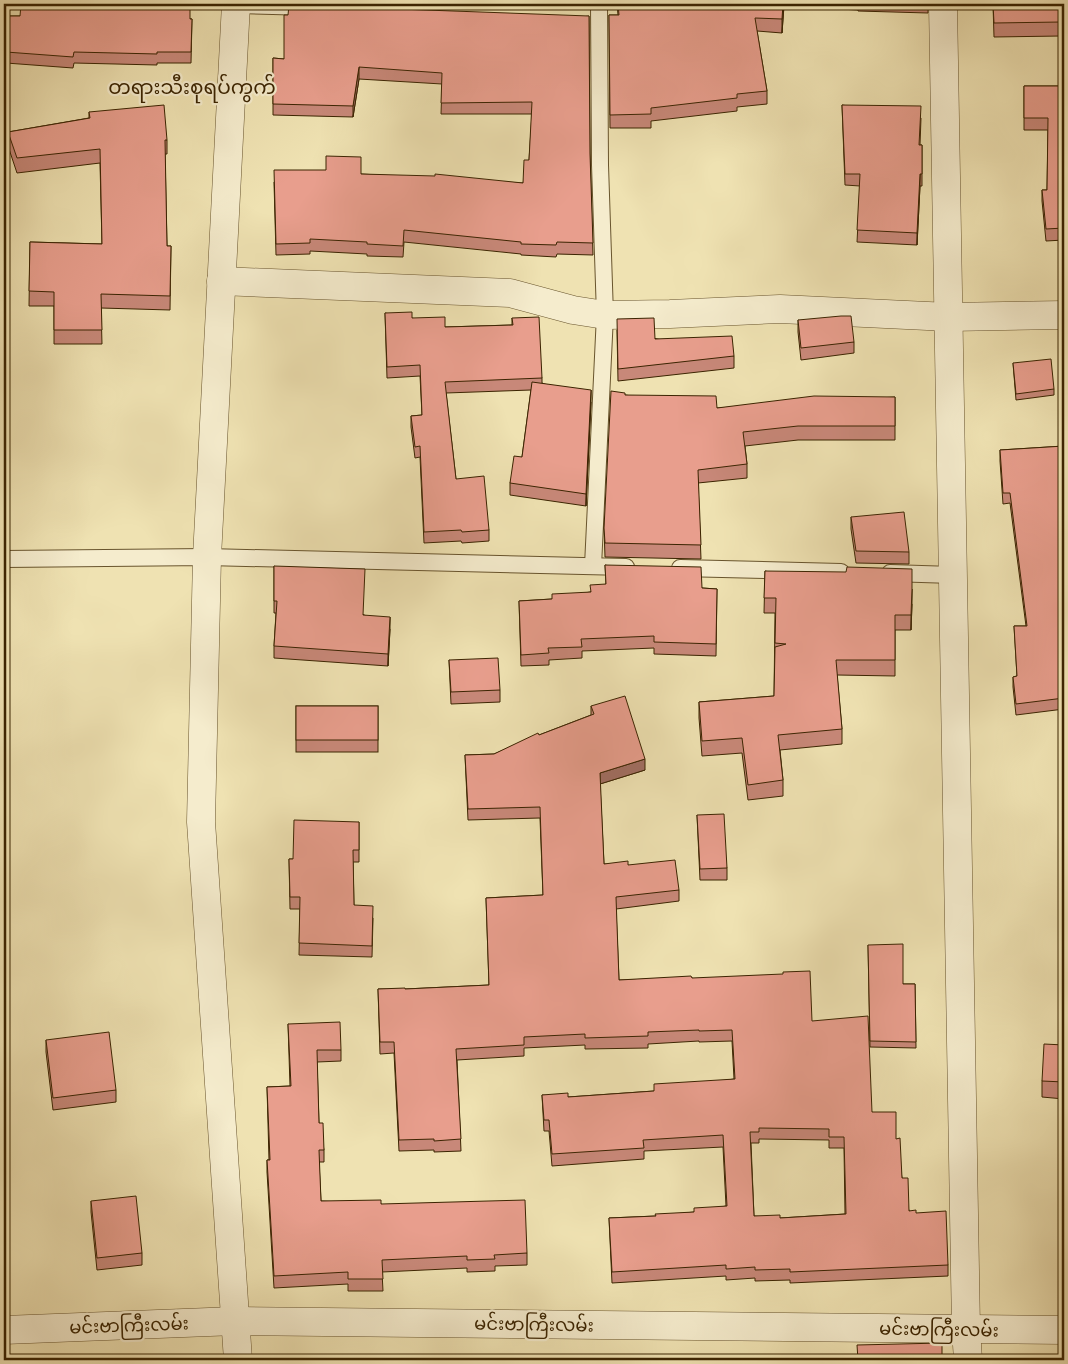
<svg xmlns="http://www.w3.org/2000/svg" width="1068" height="1364" font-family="'Gentium Book Plus','Noto Sans Myanmar',serif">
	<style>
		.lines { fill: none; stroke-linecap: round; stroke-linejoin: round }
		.lane-casing { stroke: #68542d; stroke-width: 18 }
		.street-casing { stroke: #68542d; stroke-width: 29 }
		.lane { stroke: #f5eccd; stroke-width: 16 }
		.street { stroke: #f5eccd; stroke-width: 28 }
		.wall { fill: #c88879; stroke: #3b2401; fill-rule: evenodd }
		.shaded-wall { fill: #a26f63; stroke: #3b2401 }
		.building { fill: #e89e8d; stroke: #3b2401; fill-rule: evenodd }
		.labels { text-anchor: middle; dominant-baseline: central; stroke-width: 4.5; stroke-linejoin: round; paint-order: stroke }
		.street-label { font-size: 18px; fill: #3b2401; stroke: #f5eccd }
		.quarter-label { font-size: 20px; fill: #3b2401; stroke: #f5eccd }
	</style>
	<rect width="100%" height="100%" fill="#efe2b2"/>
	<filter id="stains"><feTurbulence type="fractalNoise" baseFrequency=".004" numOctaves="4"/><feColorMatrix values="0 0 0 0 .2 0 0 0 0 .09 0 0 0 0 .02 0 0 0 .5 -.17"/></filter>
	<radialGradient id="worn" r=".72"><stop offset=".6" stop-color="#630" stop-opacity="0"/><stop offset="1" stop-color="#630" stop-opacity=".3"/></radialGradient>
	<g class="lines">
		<defs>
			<g id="lane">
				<path d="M236,5L310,7"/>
				<path d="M4,559L207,557L626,567"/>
				<path d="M593,566L605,315L600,165L599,4"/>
				<path d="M680,568L841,572"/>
				<path d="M890,573L953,575"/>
			</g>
			<g id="street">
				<path d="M236,4L207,557L201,822L238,1360"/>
				<path d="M943,4L966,1329L968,1360"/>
				<path d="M221,281L510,293L573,310L605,315L670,314L780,309L949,317L1064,315"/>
				<path d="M4,1330L235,1321L1064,1330"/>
			</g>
		</defs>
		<use href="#lane" class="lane-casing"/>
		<use href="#street" class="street-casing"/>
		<use href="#lane" class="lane"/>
		<use href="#street" class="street"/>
	</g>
	<g class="wall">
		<path d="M617,4H928V13L858,11V10L784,6L782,33L757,31L767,91V104L737,107V111L651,121V128H610L609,15H618Z"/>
		<path d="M993,4L1061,22V36L994,37Z"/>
		<path d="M70,8L192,19L191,63H157V65L74,63L73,68L6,63V89H4V16H20Z"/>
		<path d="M589,16L590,154L593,255L557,254L556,257L521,255V254L404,242L403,257L367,256V254L310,251V254L276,255L274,182L361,174L523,183L529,160L532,114H441L442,84L359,79L353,117L273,115V58L284,59Z"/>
		<path d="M1024,86H1064V240L1046,241L1042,201V190H1047L1048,130H1024Z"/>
		<path d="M842,105L921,118L920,145H922V186H920L917,245L857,242L860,186L845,185Z"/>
		<path d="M89,112L167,140V154H165L167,246H171L170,310L101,308L102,344H54V306H29L30,242L102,244L100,163L17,173L8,146V132L89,118Z"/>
		<path d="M385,313L412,318L445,327L512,325V318L542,378V383L591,402L586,506L510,495V483L522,457L531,390L446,393L456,479L489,530V541L462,543L461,541L424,543L420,457L415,458L411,427V416L422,415L420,376L387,378Z"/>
		<path d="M798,320L854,342V353L801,360L798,332Z"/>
		<path d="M617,330L734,356V368L618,381Z"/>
		<path d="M1013,363L1054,389V395L1016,400Z"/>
		<path d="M625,395L717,408L895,397V440H798L745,446L747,464V478L698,483L701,559L605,557L604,528Z"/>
		<path d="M1064,446V709L1016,715L1013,687V677L1017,676L1014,626H1026L1010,503L1003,504L1000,461V450Z"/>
		<path d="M851,517L909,552V564L856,563L851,529Z"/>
		<path d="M605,565L702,588L717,589L716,656L654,654V648L582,651V658L549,660V665L521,666L519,601L552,599L590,592L606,584Z"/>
		<path d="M274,566L390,629L388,666L274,658V646L276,613H274Z"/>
		<path d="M765,571L912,604L911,630H895V676L837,675L842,729V744L780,750L783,780V796L748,800L742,753L702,756L699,718V702L774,696L775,613H764Z"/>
		<path d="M449,660L500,690V702L451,704Z"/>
		<rect x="296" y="706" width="82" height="46"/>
		<path d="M591,706L645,770L600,784L604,864L628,865L679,890V901L616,909L619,980L692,978L812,1021L872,1112L896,1139L902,1178L909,1211L916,1213L948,1265V1276L790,1283V1280L755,1281V1278L726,1280V1276L612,1283L609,1218L656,1216L694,1212L726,1206L723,1147L644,1151V1159L552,1166L549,1131H544L542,1095L568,1097L654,1091L734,1079L732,1041L699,1042V1041L648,1044V1048L585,1049V1045L524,1048V1056L457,1060L461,1151L434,1152V1150L399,1151L394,1053L380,1054L378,989H405L489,985L486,898L543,895L540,818L468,820L465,755L494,754L539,735L591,715ZM759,1139L829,1140V1148H844L845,1214L780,1218L754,1216L751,1143H759Z"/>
		<path d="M697,815L727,868V880H700Z"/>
		<path d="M359,822V862H353L354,905L373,918L372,957L299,955L300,909H290L289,859H293Z"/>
		<path d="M868,945L903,984H915L916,1048L870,1047Z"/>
		<path d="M288,1024L341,1050V1061L317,1062L319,1123L324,1150V1162H319L321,1201L381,1204L527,1253V1265L495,1266V1271L467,1272V1268L382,1272L383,1291H348V1284L274,1288L267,1172V1160H269L267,1087L290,1086Z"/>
		<path d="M46,1040L116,1090V1102L53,1110L46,1052Z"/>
		<path d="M1064,1045V1099L1042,1097V1081Z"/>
		<path d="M91,1201L142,1253V1265L97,1270L91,1212Z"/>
	</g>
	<g class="shaded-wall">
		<path d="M783,4H784L782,33V19Z"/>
		<path d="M359,67V79L353,117V106Z"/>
		<path d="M920,174V186L917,245V233Z"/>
		<path d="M591,390V402L586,506V494Z"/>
		<path d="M912,589V604L911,630V615Z"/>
		<path d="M390,617V629L388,666V654Z"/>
		<path d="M645,759V770L600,784V773Z"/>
	</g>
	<g class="building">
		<path d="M21,4H69V8H134V4H190V19H192L191,52H157V54L74,52L73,57L6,52V79L4,78V16H20Z"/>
		<path d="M618,4H783L782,19L755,18L767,91L737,94V98L651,108V114L610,115L609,15H619Z"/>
		<path d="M993,4H1061V22L994,23Z"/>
		<path d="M289,5L589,16L590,154L593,243L557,242L556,245L521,244V242L404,230L403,246L367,244V242L310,239V243L276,244L274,170H326V156L361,157V174L435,176V174L523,183L524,160H529L532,102L441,103L442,73L359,67L353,106L273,104V58L284,59V15H288Z"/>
		<path d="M1024,86H1064V228L1046,229L1042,190H1047L1048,118H1024Z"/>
		<path d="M164,105L167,140H165L167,246H171L170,296L101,294L102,330H54V292L29,291L30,242L102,244L100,149L17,158L8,132L90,118L89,112Z"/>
		<path d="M842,105L921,106L919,145H922V174H920L917,233L857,230L860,174H845Z"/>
		<path d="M412,312V318L445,317V327L513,325L512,318L539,317L542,378L445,382L456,479L484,476L489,530L462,532L461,530L424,532L420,446L415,447L411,416L422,415L420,365L387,367L385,313Z"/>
		<path d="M841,316H851L854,342L801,348L798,320Z"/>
		<path d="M654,318L655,339L732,336L734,356L618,369L617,319Z"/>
		<path d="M1051,359L1054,389L1016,394L1013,363Z"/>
		<path d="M532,382L591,390L586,494L510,483L514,456L522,457Z"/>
		<path d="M611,391L625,393V395L716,396L717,408L814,396L895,397V426H798L743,432L747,464L698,470L701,545L605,543L604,528Z"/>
		<path d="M1064,446V698L1016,704L1013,677L1017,676L1014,626H1027L1010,493H1003L1000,450Z"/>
		<path d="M904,512L909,552L856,551L851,517Z"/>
		<path d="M605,565L701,567L702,588L717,589L716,644L654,642V636L581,639L582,647L548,648L549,653L521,655L519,601L552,599V594L591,592L590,585L606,584Z"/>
		<path d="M274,566L365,569L363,615L390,617L388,654L274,646L277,601H274Z"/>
		<path d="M847,567L912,569V589L911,615H895V660H836L842,729L778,735L783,780L748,785L742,738L702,741L699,702L774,696L775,647L786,644L775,643L776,598H764L765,571L846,572Z"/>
		<path d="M498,658L500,690L451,692L449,660Z"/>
		<path d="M625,696L645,759L600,773L604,864L628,861V865L675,860L679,890L616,897L619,980L691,976L692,978L783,974V972L810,971L812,1021L868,1016L872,1112H896V1139L900,1138L902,1178H908L909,1211L916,1210V1213L946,1211L948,1265L790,1272V1269L755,1270V1267L726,1269V1265L612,1272L609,1218L656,1216L655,1214L694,1212V1208L727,1206L723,1135L643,1140L644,1148L552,1154L549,1120H544L542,1095L568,1093V1097L654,1091V1084L735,1079L732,1030L699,1031V1030L648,1032V1036L585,1038V1034L524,1037V1045L456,1049L461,1139L434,1141V1139L399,1140L394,1042H380L378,989L405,988V989L489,985L486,898L543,895L540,807L468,809L465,755L494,754L538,733L539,735L594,714L591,706ZM759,1128L829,1129V1137H844L846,1214L780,1218V1215L754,1216L750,1132H759Z"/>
		<rect x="296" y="706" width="82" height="34"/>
		<path d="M724,814L727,868L700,869L697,815Z"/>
		<path d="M294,820L359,822V850H353L354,905L373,906L372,946L299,943L300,897H290L289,859H293Z"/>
		<path d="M903,944V984H915L916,1042L870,1041L868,945Z"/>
		<path d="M340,1022L341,1050H317L319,1123H323L324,1150H319L321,1201L381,1200V1204L525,1200L527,1253L494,1255L495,1259L467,1260V1256L382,1260L383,1279H348V1272L274,1276L267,1160H270L267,1087L291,1086L288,1024Z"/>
		<path d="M109,1032L116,1090L53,1098L46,1040Z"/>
		<path d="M1044,1044L1064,1045V1082L1042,1081Z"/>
		<path d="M136,1196L142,1253L97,1258L91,1201Z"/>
		<path d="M942,1343V1360H858L857,1345Z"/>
		<path d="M268,1359L304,1360H268Z"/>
	</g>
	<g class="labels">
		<g class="street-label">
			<text transform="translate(534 1324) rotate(1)">မင်းဗာကြီးလမ်း</text>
			<text transform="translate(129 1325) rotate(-2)">မင်းဗာကြီးလမ်း</text>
			<text transform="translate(939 1329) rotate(1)">မင်းဗာကြီးလမ်း</text>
		</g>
		<g class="quarter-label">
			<text x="192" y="86">တရားသီးစုရပ်ကွက်</text>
		</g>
	</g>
	<rect width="1068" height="1364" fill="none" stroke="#efe2b2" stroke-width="20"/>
	<rect x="5" y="5" width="1058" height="1354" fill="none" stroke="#3b2401" stroke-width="2.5"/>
	<rect x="10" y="10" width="1048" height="1344" fill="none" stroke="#3b2401"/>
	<rect width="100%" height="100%" filter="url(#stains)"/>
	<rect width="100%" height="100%" fill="url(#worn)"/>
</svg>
